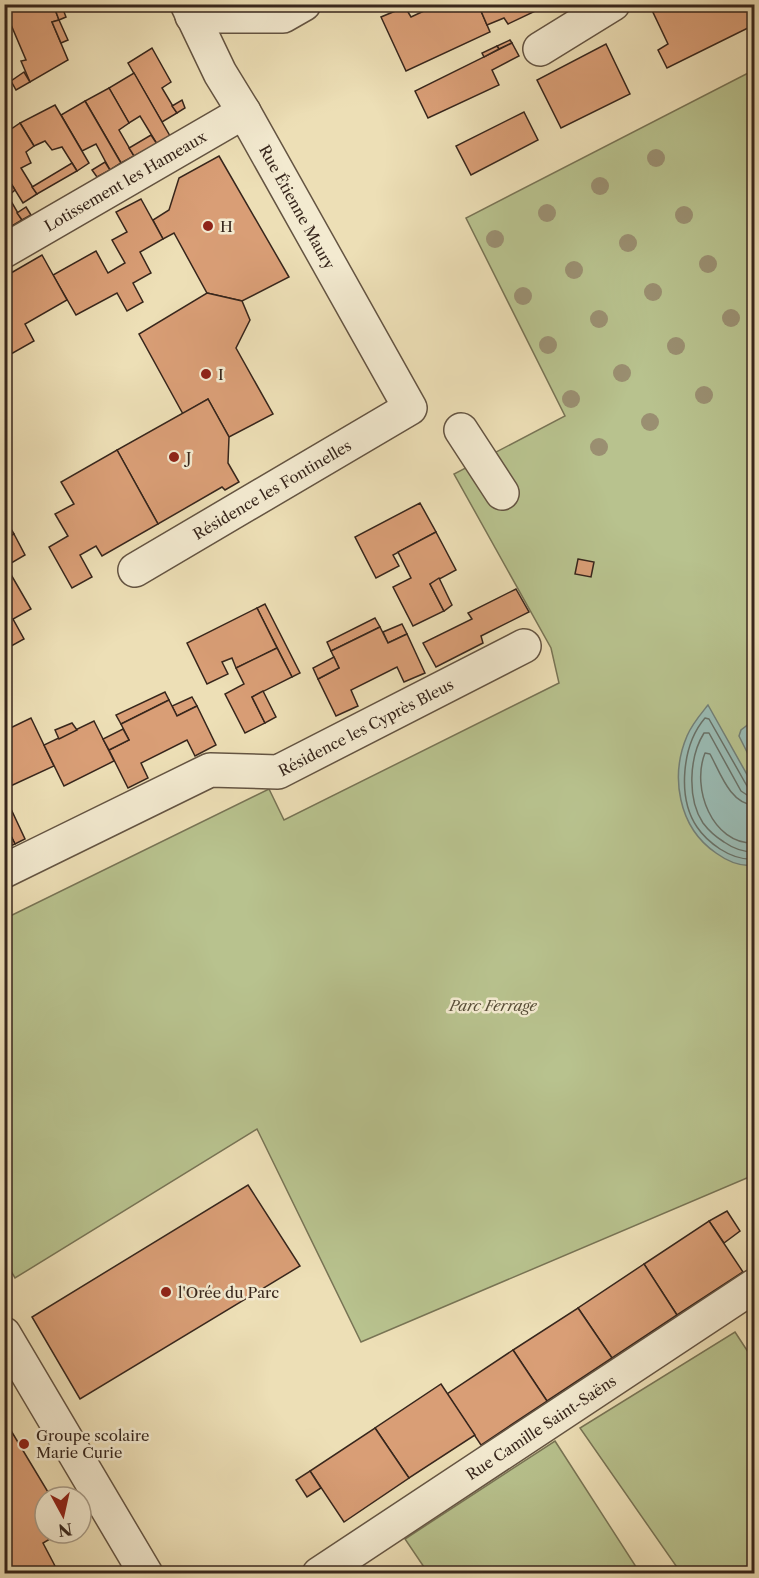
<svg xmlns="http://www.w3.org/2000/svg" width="759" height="1578" font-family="'Libre Caslon Text',serif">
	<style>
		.green { fill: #b8c28e; stroke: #787455; stroke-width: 1.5 }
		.water { fill: #9abcb5; stroke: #728078; stroke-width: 1.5 }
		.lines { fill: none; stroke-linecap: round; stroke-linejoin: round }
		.shore { stroke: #687168; stroke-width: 1.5 }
		.building { fill: #d99e76; stroke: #37261c; stroke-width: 1.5 }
		.minor-casing { stroke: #645442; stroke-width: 36 }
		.minor { stroke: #f3ead0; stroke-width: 33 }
		.tree { fill: #9a8f71 }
		.poi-dot { fill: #8f2418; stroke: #f3ead0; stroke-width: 2 }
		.labels { text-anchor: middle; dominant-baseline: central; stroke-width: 5; stroke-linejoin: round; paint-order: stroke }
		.street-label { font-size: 15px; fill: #37261c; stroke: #f3ead0 }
		.poi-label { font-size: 15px; fill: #37261c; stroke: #f3ead0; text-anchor: start }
		.park-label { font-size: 15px; font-style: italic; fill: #574d38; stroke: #f3ead0 }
	</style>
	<rect width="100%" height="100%" fill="#eddfb6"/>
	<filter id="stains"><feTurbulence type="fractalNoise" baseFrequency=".00333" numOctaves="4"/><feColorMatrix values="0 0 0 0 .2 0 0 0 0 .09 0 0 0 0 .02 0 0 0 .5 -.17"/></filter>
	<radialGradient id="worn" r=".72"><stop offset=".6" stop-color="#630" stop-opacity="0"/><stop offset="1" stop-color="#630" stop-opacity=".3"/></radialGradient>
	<g class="green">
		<path d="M754,70V1175L361,1342L257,1129L15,1278L4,1259V919L269,789L284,820L559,683L551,648L454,474L565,416L466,218Z"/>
		<path d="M735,1332L754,1361V1573H681L580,1428Z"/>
		<path d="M555,1441L640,1573H428L405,1539Z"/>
	</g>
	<g class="water">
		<path d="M708,705L754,787V865C740,867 727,861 716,853C678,827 670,776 687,736C692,724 700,715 708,705Z"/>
		<path d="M754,720V766L739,736L741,730Z"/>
	</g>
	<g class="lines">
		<g class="shore">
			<path d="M754,789L747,786L709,719L705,718C682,745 677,797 697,827C703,836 711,843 720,849C731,856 741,860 754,859"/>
			<path d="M754,796L747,795L741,791L709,733H704C689,757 687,799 703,823C709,831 716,837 724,842C734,849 743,852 754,852"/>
			<path d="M754,805C730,804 720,772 710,754L705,753C691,788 712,844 754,843"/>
		</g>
	</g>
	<g class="building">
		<path d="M24,4H53L59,20L52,22L68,60L30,82L21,61L26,60L6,13Z"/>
		<path d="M53,4H61L66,17L59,20Z"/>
		<path d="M439,4H478L490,32L406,71L381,17L405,7L411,17Z"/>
		<path d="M478,4H550L508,24L504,18L487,25Z"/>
		<path d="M654,4H737L739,8L753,4L754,25L667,68L658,50L668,44L650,6Z"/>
		<path d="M59,20L68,40L61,43L52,22Z"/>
		<path d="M510,40L512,43L499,49L497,46Z"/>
		<path d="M512,43L519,56L492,70L499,85L428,118L415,91Z"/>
		<path d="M606,44L630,94L561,128L537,80Z"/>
		<path d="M497,46L499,49L484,57L482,53Z"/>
		<path d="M152,48L171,82L162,88L177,113L162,122L128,63Z"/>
		<path d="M24,72L30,82L16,90L11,81Z"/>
		<path d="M134,73L170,136L157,144L140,116L129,123L109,88Z"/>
		<path d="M109,88L129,123L119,130L134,156L121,163L85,101Z"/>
		<path d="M182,100L185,108L177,113L172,106Z"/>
		<path d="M85,101L121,163L110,170L96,144L82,151L61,115Z"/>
		<path d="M55,105L89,163L77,171L62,147L52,150L45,141L34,146L20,123Z"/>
		<path d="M524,112L538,140L471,175L456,146Z"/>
		<path d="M20,123L34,146L26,152L31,163L21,168L37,194L23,203L4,172V134Z"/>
		<path d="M151,135L157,144L134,156L129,148Z"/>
		<path d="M219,156L289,277L242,301L207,293L174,233L163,239L153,220L169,210L179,178Z"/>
		<path d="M105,162L110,170L97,177L92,170Z"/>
		<path d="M72,163L77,171L37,194L32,187Z"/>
		<path d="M4,172L15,190L8,196L22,220L5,230Z"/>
		<path d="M141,199L163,239L140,252L151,273L133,283L143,302L127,311L117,293L76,315L53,275L96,251L108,273L125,263L112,240L127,232L116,212Z"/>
		<path d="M26,207L31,215L22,220L17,213Z"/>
		<path d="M42,255L67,300L25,324L34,341L4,358V303L10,300L4,291V277Z"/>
		<path d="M207,293L242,301L250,320L236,348L273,414L229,437L208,399L183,414L139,334Z"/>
		<path d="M208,399L229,437L228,463L239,482L225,490L222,487L158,524L117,450Z"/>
		<path d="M117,450L158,524L102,556L96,546L80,555L92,577L72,588L49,547L68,536L55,514L74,504L61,482Z"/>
		<path d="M420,503L436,532L393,555L399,566L376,578L355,537Z"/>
		<path d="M4,517L14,534L4,539Z"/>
		<path d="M436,532L456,570L430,584L444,611L413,626L393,587L411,578L398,552Z"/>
		<path d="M14,534L25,555L6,566L31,609L13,619L24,639L4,650V539Z"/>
		<path d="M578,559L594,562L591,577L575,574Z"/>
		<path d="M439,578L452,605L444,611L430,584Z"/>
		<path d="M516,589L529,612L481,636L483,643L436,667L423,643L472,619L468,613Z"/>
		<path d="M265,604L300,673L292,677L257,608Z"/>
		<path d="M257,608L277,648L236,668L232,658L222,662L228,674L207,684L187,643Z"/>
		<path d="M375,618L380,627L331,651L327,642Z"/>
		<path d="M402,624L407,634L388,643L383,632Z"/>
		<path d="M380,627L388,643L407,634L425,673L404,682L397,667L351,690L358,706L336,716L318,679L339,668L331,651Z"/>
		<path d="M277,648L292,677L252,697L265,723L245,733L225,694L244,684L236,668Z"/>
		<path d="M334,657L339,668L318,679L313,668Z"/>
		<path d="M263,691L276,717L265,723L252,697Z"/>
		<path d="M165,692L169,700L121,724L116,715Z"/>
		<path d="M192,697L197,706L177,716L172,706Z"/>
		<path d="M169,700L177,716L197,706L216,745L195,756L187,740L141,763L148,778L128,788L109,750L129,740L121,724Z"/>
		<path d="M31,718L54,766L4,789V731Z"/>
		<path d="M94,721L114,761L64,786L44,745Z"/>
		<path d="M72,723L77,730L59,739L55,730Z"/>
		<path d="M123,729L129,740L109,750L103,739Z"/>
		<path d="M11,809L25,839L15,844L4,822V812Z"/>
		<path d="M4,822L15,844L4,849Z"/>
		<path d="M248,1185L300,1266L80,1399L32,1317Z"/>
		<path d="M727,1211L740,1231L724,1243L709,1221Z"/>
		<path d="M709,1221L743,1272L677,1315L644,1264Z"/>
		<path d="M644,1264L677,1315L612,1358L578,1308Z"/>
		<path d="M578,1308L612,1358L547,1401L513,1350Z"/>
		<path d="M513,1350L547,1401L481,1445L447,1394Z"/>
		<path d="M441,1384L475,1435L409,1478L375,1428Z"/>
		<path d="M4,1419L51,1497H45V1533H60L43,1543L55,1566L42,1574H14L4,1558Z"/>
		<path d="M375,1428L409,1478L344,1522L310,1471Z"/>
		<path d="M310,1471L321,1488L307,1497L296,1480Z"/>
	</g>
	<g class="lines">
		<defs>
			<g id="minor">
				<path d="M192,16H283L304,4"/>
				<path d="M540,49L613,4"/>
				<path id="s1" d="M4,251L244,112"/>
				<path d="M461,430L502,493"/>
				<path id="s2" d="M135,570L410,408L244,112L220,73L187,4"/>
				<path id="s3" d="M4,871L210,770L278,772L524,646"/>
				<path d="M4,1334L146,1574"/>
				<path id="s4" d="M319,1574L754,1286"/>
			</g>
		</defs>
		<use href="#minor" class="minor-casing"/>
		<use href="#minor" class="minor"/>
	</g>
	<g class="tree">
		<circle cx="656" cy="158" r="9"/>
		<circle cx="600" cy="186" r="9"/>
		<circle cx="547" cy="213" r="9"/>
		<circle cx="684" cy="215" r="9"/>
		<circle cx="495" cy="239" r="9"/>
		<circle cx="628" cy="243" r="9"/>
		<circle cx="708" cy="264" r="9"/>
		<circle cx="574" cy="270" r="9"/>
		<circle cx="653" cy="292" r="9"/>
		<circle cx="523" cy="296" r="9"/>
		<circle cx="731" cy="318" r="9"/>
		<circle cx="599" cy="319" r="9"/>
		<circle cx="548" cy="345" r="9"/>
		<circle cx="676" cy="346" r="9"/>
		<circle cx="622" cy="373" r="9"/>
		<circle cx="704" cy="395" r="9"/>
		<circle cx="571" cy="399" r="9"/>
		<circle cx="650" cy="422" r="9"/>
		<circle cx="599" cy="447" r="9"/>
	</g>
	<g class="poi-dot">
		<circle cx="208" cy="226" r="6"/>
		<circle cx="206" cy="374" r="6"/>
		<circle cx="174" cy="457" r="6"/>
		<circle cx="166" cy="1292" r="6"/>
		<circle cx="24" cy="1444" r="6"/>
	</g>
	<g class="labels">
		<g class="street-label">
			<text stroke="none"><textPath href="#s1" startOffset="140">Lotissement les Hameaux</textPath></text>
			<text transform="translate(297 207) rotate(61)">Rue Étienne Maury</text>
			<text stroke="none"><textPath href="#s2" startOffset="159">Résidence les Fontinelles</textPath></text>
			<text stroke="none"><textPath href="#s3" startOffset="396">Résidence les Cyprès Bleus</textPath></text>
			<text stroke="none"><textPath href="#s4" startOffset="266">Rue Camille Saint-Saëns</textPath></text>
		</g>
		<g class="poi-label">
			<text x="220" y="226">H</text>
			<text x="218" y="374">I</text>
			<text x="186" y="457">J</text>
			<text x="178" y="1292">l'Orée du Parc</text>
			<text x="36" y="1435">Groupe scolaire<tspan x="36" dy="17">Marie Curie</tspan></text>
		</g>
		<g class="park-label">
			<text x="493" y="1005">Parc Ferrage</text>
		</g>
	</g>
	<rect width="759" height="1578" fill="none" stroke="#eddfb6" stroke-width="24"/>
	<rect x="6" y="6" width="747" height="1566" fill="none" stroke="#37261c" stroke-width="3"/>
	<rect x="12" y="12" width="735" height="1554" fill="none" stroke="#37261c" stroke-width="1.5"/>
	<g transform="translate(63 1515) rotate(172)"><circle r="28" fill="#f3ead0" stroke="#a89c88" stroke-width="1.5"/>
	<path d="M0-4.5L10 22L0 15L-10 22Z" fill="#8f2418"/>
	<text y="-9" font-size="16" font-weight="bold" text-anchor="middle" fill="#37261c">N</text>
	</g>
	<rect width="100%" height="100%" filter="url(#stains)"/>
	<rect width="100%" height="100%" fill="url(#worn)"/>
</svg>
